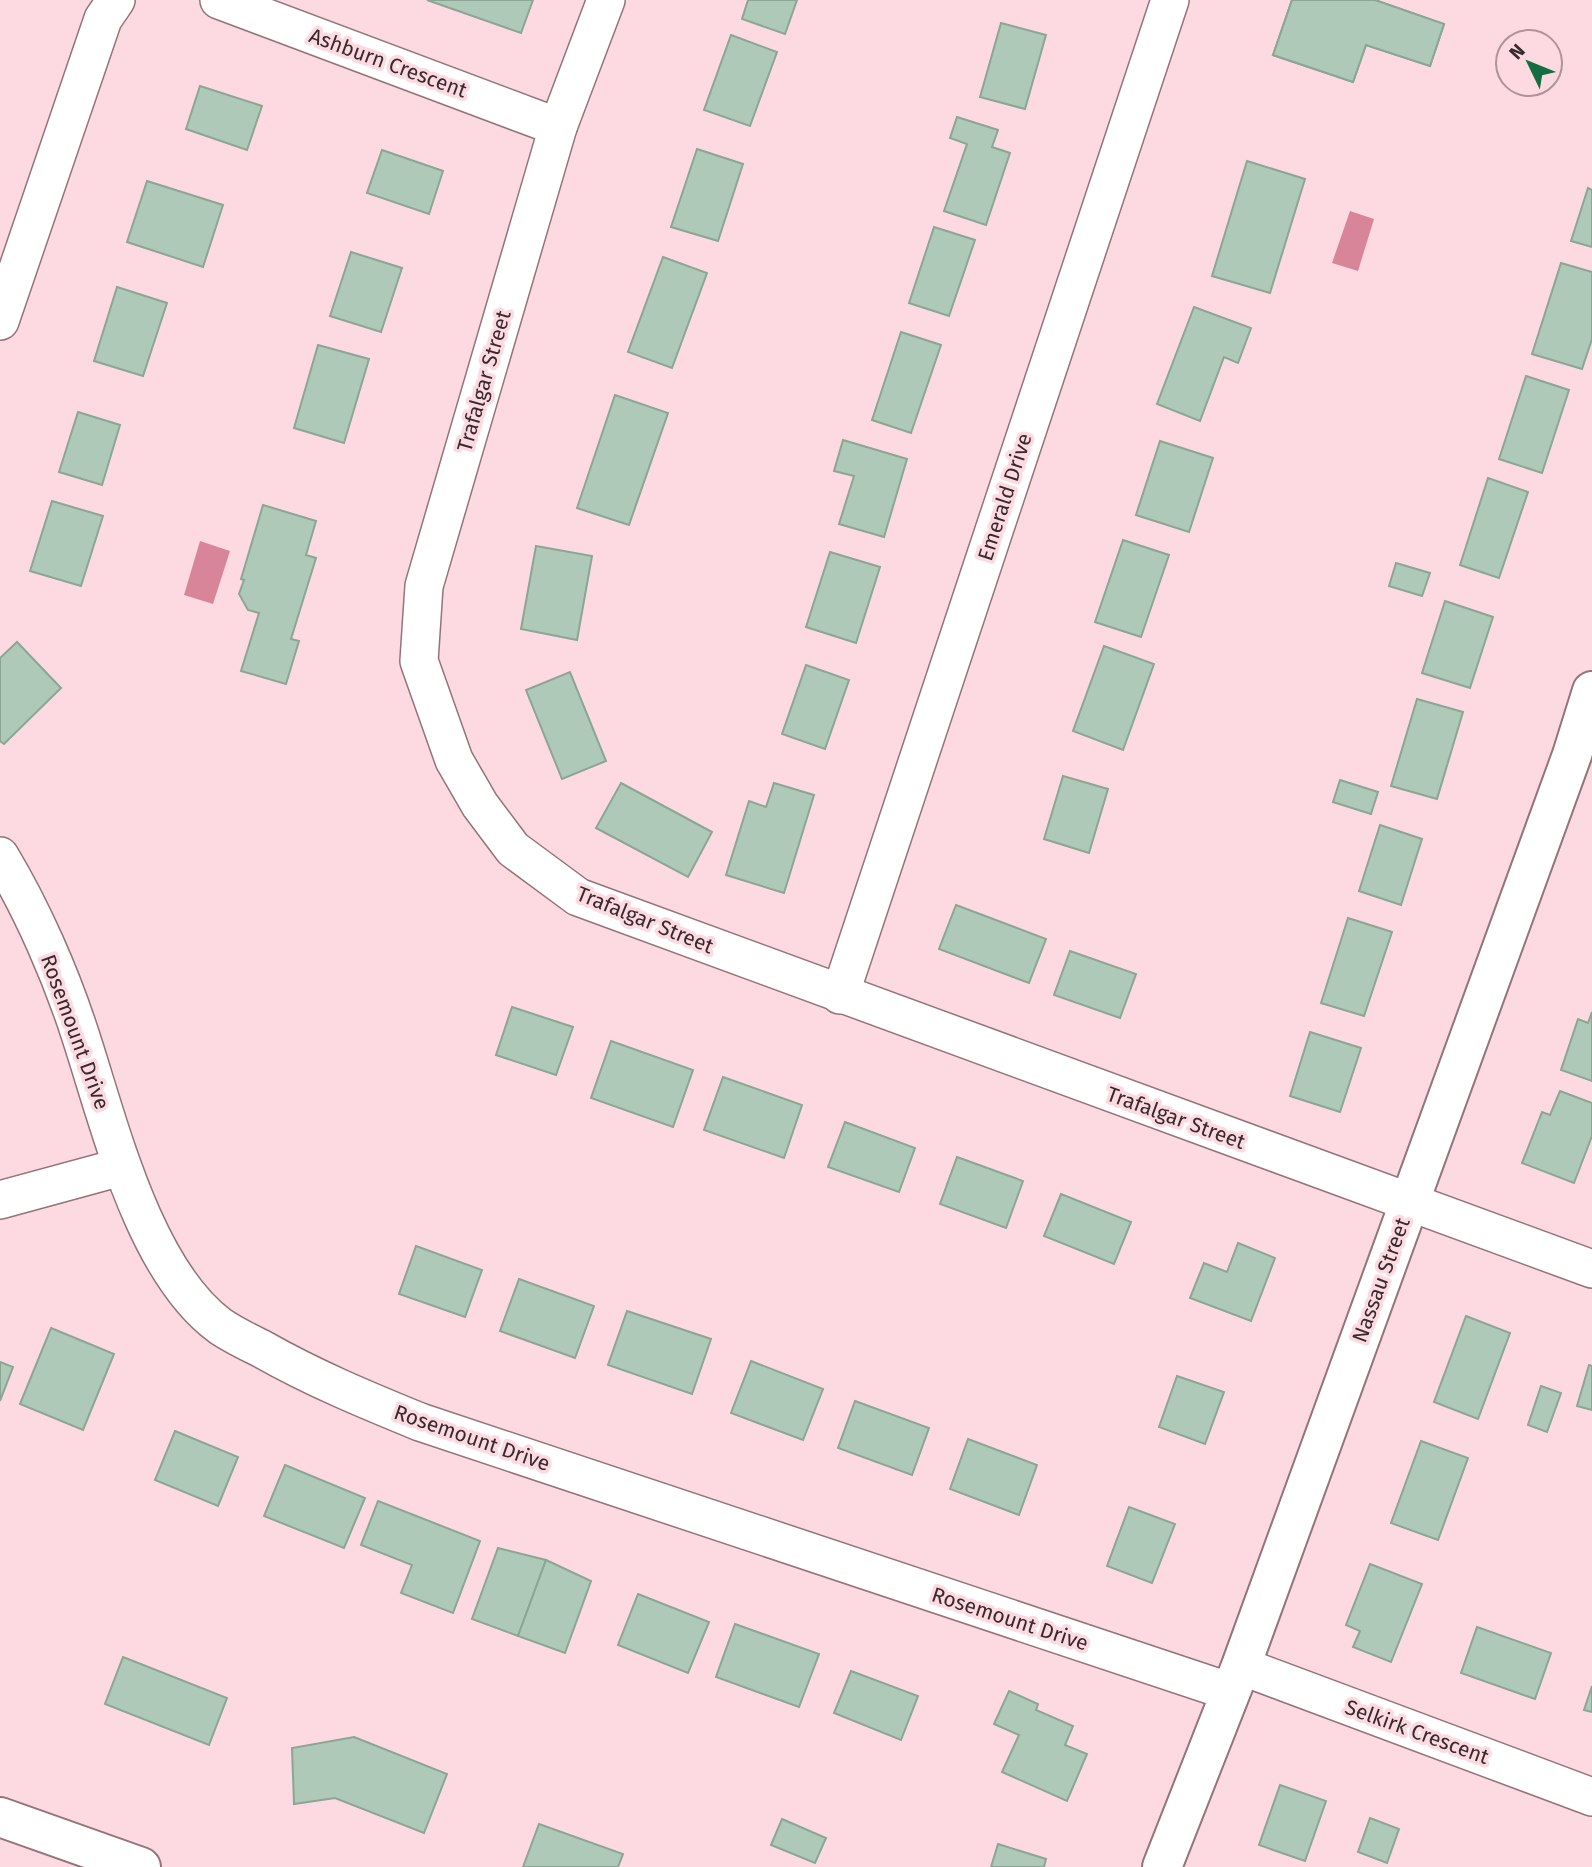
<svg xmlns="http://www.w3.org/2000/svg" width="1592" height="1867" font-family="'Fira Sans',sans-serif">
	<style>
		.water { fill: #d8859a }
		.building { fill: #aec9b7; stroke: #8ba694; stroke-width: 2; fill-rule: evenodd }
		.lines { fill: none; stroke-linecap: round; stroke-linejoin: round }
		.minor-casing { stroke: #93747b; stroke-width: 40 }
		.tertiary-casing { stroke: #93747b; stroke-width: 42 }
		.secondary-casing { stroke: #93747b; stroke-width: 42 }
		.minor { stroke: #fff; stroke-width: 37 }
		.tertiary { stroke: #fff; stroke-width: 38 }
		.secondary { stroke: #fff; stroke-width: 38 }
		.labels { text-anchor: middle; dominant-baseline: central; stroke-width: 7; stroke-linejoin: round; paint-order: stroke }
		.street-label { font-size: 21px; fill: #372a2d; stroke: #fddae2 }
	</style>
	<rect width="100%" height="100%" fill="#fddae2"/>
	<g class="water">
		<path d="M1350,211L1374,219L1358,271L1332,263Z"/>
		<path d="M200,541L230,551L213,604L184,595Z"/>
	</g>
	<g class="building">
		<path d="M427,0H533L521,33Z"/>
		<path d="M748,0H797L785,34L742,19Z"/>
		<path d="M1292,0H1375L1444,24L1430,66L1366,45L1353,82L1273,55ZM1319,13L1342,21L1334,44L1311,36Z"/>
		<path d="M1292,0H1375L1444,24L1430,66L1366,45L1353,82L1273,55Z"/>
		<path d="M1001,23L1046,35L1025,109L980,97Z"/>
		<path d="M731,35L777,52L750,126L704,110Z"/>
		<path d="M200,86L262,106L247,150L186,129Z"/>
		<path d="M957,117L998,130L992,147L1010,153L986,225L944,211L967,144L950,138Z"/>
		<path d="M697,149L743,164L718,241L671,227Z"/>
		<path d="M382,150L443,171L429,214L367,193Z"/>
		<path d="M1247,161L1305,179L1270,293L1212,276Z"/>
		<path d="M147,181L223,205L203,267L127,242Z"/>
		<path d="M1588,188L1592,190V247L1571,241Z"/>
		<path d="M934,227L975,240L949,316L909,303Z"/>
		<path d="M351,252L402,268L381,332L330,316Z"/>
		<path d="M663,257L707,273L672,368L628,352Z"/>
		<path d="M1561,263L1592,272V339L1582,369L1532,354Z"/>
		<path d="M117,287L167,303L143,376L94,361Z"/>
		<path d="M1194,307L1251,328L1238,363L1224,357L1200,421L1157,404Z"/>
		<path d="M901,332L941,345L911,433L872,420Z"/>
		<path d="M318,345L369,359L344,443L294,428Z"/>
		<path d="M1526,376L1569,390L1542,473L1499,459Z"/>
		<path d="M615,395L668,413L629,525L577,508Z"/>
		<path d="M78,412L120,425L102,485L59,472Z"/>
		<path d="M843,440L907,459L884,537L839,524L854,476L834,471Z"/>
		<path d="M1160,441L1213,458L1189,532L1136,515Z"/>
		<path d="M1488,478L1528,492L1499,578L1460,565Z"/>
		<path d="M52,501L103,516L81,586L30,571Z"/>
		<path d="M263,505L316,521L306,555L316,558L291,639L299,641L286,684L241,671L259,613L248,610L239,594L244,580L241,579Z"/>
		<path d="M1123,540L1169,555L1141,637L1095,622Z"/>
		<path d="M536,546L592,556L577,640L521,629Z"/>
		<path d="M830,552L880,567L856,643L806,627Z"/>
		<path d="M1396,563L1430,573L1422,596L1389,586Z"/>
		<path d="M1445,601L1493,617L1470,688L1422,673Z"/>
		<path d="M17,642L61,688L4,744L0,741V658Z"/>
		<path d="M1104,646L1154,664L1123,750L1073,731Z"/>
		<path d="M806,665L849,680L825,749L782,734Z"/>
		<path d="M570,672L606,761L562,779L526,690Z"/>
		<path d="M1417,699L1463,712L1437,799L1391,786Z"/>
		<path d="M1063,776L1108,789L1089,853L1044,839Z"/>
		<path d="M1340,780L1378,792L1371,814L1333,802Z"/>
		<path d="M621,783L712,832L688,877L596,828Z"/>
		<path d="M774,783L814,795L784,893L726,875L749,801L766,807Z"/>
		<path d="M1380,825L1422,839L1401,905L1359,891Z"/>
		<path d="M956,905L1046,939L1029,983L939,949Z"/>
		<path d="M1348,918L1392,932L1364,1016L1321,1003Z"/>
		<path d="M1070,951L1136,974L1120,1018L1054,995Z"/>
		<path d="M512,1007L573,1027L556,1075L496,1055Z"/>
		<path d="M1592,1012V1081L1561,1070L1578,1019L1588,1023Z"/>
		<path d="M1310,1032L1361,1048L1340,1112L1290,1096Z"/>
		<path d="M611,1041L693,1070L673,1127L591,1098Z"/>
		<path d="M723,1077L802,1105L784,1158L704,1130Z"/>
		<path d="M1560,1091L1592,1103V1136L1574,1183L1522,1163L1542,1112L1550,1115Z"/>
		<path d="M845,1122L915,1148L899,1192L828,1167Z"/>
		<path d="M957,1157L1023,1181L1006,1228L940,1204Z"/>
		<path d="M1061,1194L1131,1222L1114,1264L1044,1236Z"/>
		<path d="M1238,1243L1275,1258L1251,1321L1190,1298L1204,1263L1227,1272Z"/>
		<path d="M416,1246L482,1270L465,1317L399,1294Z"/>
		<path d="M519,1279L594,1306L575,1358L500,1331Z"/>
		<path d="M627,1311L711,1339L692,1394L608,1365Z"/>
		<path d="M1466,1316L1510,1333L1478,1419L1434,1402Z"/>
		<path d="M51,1328L114,1354L83,1430L20,1404Z"/>
		<path d="M751,1361L823,1389L803,1440L731,1413Z"/>
		<path d="M0,1362L13,1367L0,1401Z"/>
		<path d="M1589,1365L1592,1366V1410L1577,1406Z"/>
		<path d="M1177,1376L1224,1392L1205,1444L1159,1427Z"/>
		<path d="M1541,1386L1561,1393L1547,1432L1528,1425Z"/>
		<path d="M855,1401L929,1428L912,1475L838,1448Z"/>
		<path d="M175,1431L238,1457L218,1506L155,1480Z"/>
		<path d="M968,1439L1037,1465L1019,1515L950,1489Z"/>
		<path d="M1421,1441L1468,1458L1438,1540L1391,1523Z"/>
		<path d="M285,1465L365,1498L344,1548L264,1516Z"/>
		<path d="M378,1501L480,1541L453,1613L401,1593L412,1565L361,1545Z"/>
		<path d="M1129,1507L1175,1524L1152,1583L1107,1566Z"/>
		<path d="M498,1548L546,1560L518,1636L472,1619Z"/>
		<path d="M546,1560L591,1581L565,1653L518,1636Z"/>
		<path d="M1370,1564L1422,1584L1391,1662L1353,1647L1360,1631L1346,1625Z"/>
		<path d="M638,1594L709,1622L688,1673L618,1645Z"/>
		<path d="M735,1624L819,1654L799,1707L716,1677Z"/>
		<path d="M1477,1627L1551,1653L1535,1699L1461,1673Z"/>
		<path d="M123,1657L227,1698L209,1745L105,1704Z"/>
		<path d="M851,1671L918,1696L901,1740L834,1713Z"/>
		<path d="M1592,1686V1712L1584,1710Z"/>
		<path d="M1009,1691L1038,1704L1036,1710L1073,1726L1065,1745L1087,1754L1067,1801L1002,1772L1019,1735L994,1724Z"/>
		<path d="M354,1737L447,1774L424,1833L335,1798L294,1804L292,1748Z"/>
		<path d="M1280,1785L1326,1801L1305,1861L1259,1845Z"/>
		<path d="M1370,1818L1399,1829L1387,1863L1358,1852Z"/>
		<path d="M782,1819L826,1838L815,1863L771,1845Z"/>
		<path d="M539,1824L623,1854L618,1867H523Z"/>
		<path d="M998,1844L1046,1859L1044,1867H991Z"/>
	</g>
	<g class="lines">
		<defs>
			<g id="minor">
				<path d="M219,0L558,127"/>
				<path d="M606,0L558,127L424,586L419,661L454,760L480,805L513,849L578,897L1592,1269"/>
				<path d="M0,321L103,19L116,0"/>
				<path d="M0,856C32,909 61,975 80,1034C109,1122 143,1269 220,1326C233,1335 248,1342 262,1349C313,1378 366,1400 420,1422L1231,1692"/>
				<path d="M840,995L1170,0"/>
				<path d="M0,1200L121,1167"/>
				<path d="M1241,1666L1592,1797"/>
			</g>
			<path id="tertiary" d="M1162,1867L1241,1666L1572,755L1592,691"/>
			<path id="secondary" d="M0,1817L141,1867"/>
		</defs>
		<use href="#minor" class="minor-casing"/>
		<use href="#tertiary" class="tertiary-casing"/>
		<use href="#secondary" class="secondary-casing"/>
		<use href="#minor" class="minor"/>
		<use href="#tertiary" class="tertiary"/>
		<use href="#secondary" class="secondary"/>
	</g>
	<g class="labels">
		<g class="street-label">
			<text transform="translate(388 63) rotate(20)">Ashburn Crescent</text>
			<text transform="translate(484 381) rotate(-74)">Trafalgar Street</text>
			<text transform="translate(1005 497) rotate(-72)">Emerald Drive</text>
			<text transform="translate(645 920) rotate(22)">Trafalgar Street</text>
			<text transform="translate(75 1032) rotate(70)">Rosemount Drive</text>
			<text transform="translate(1176 1118) rotate(20)">Trafalgar Street</text>
			<text transform="translate(1381 1280) rotate(-70)">Nassau Street</text>
			<text transform="translate(472 1438) rotate(19)">Rosemount Drive</text>
			<text transform="translate(1010 1619) rotate(18)">Rosemount Drive</text>
			<text transform="translate(1417 1732) rotate(20)">Selkirk Crescent</text>
		</g>
	</g>
	<g transform="translate(1529 63) rotate(313)"><circle r="33" fill="#fddae2" stroke="#ae949a" stroke-width="2"/>
	<path d="M0-5L12 26L0 18L-12 26Z" fill="#146e41"/>
	<text y="-10" font-size="19" font-weight="bold" text-anchor="middle" fill="#372a2d">N</text>
	</g>
</svg>
